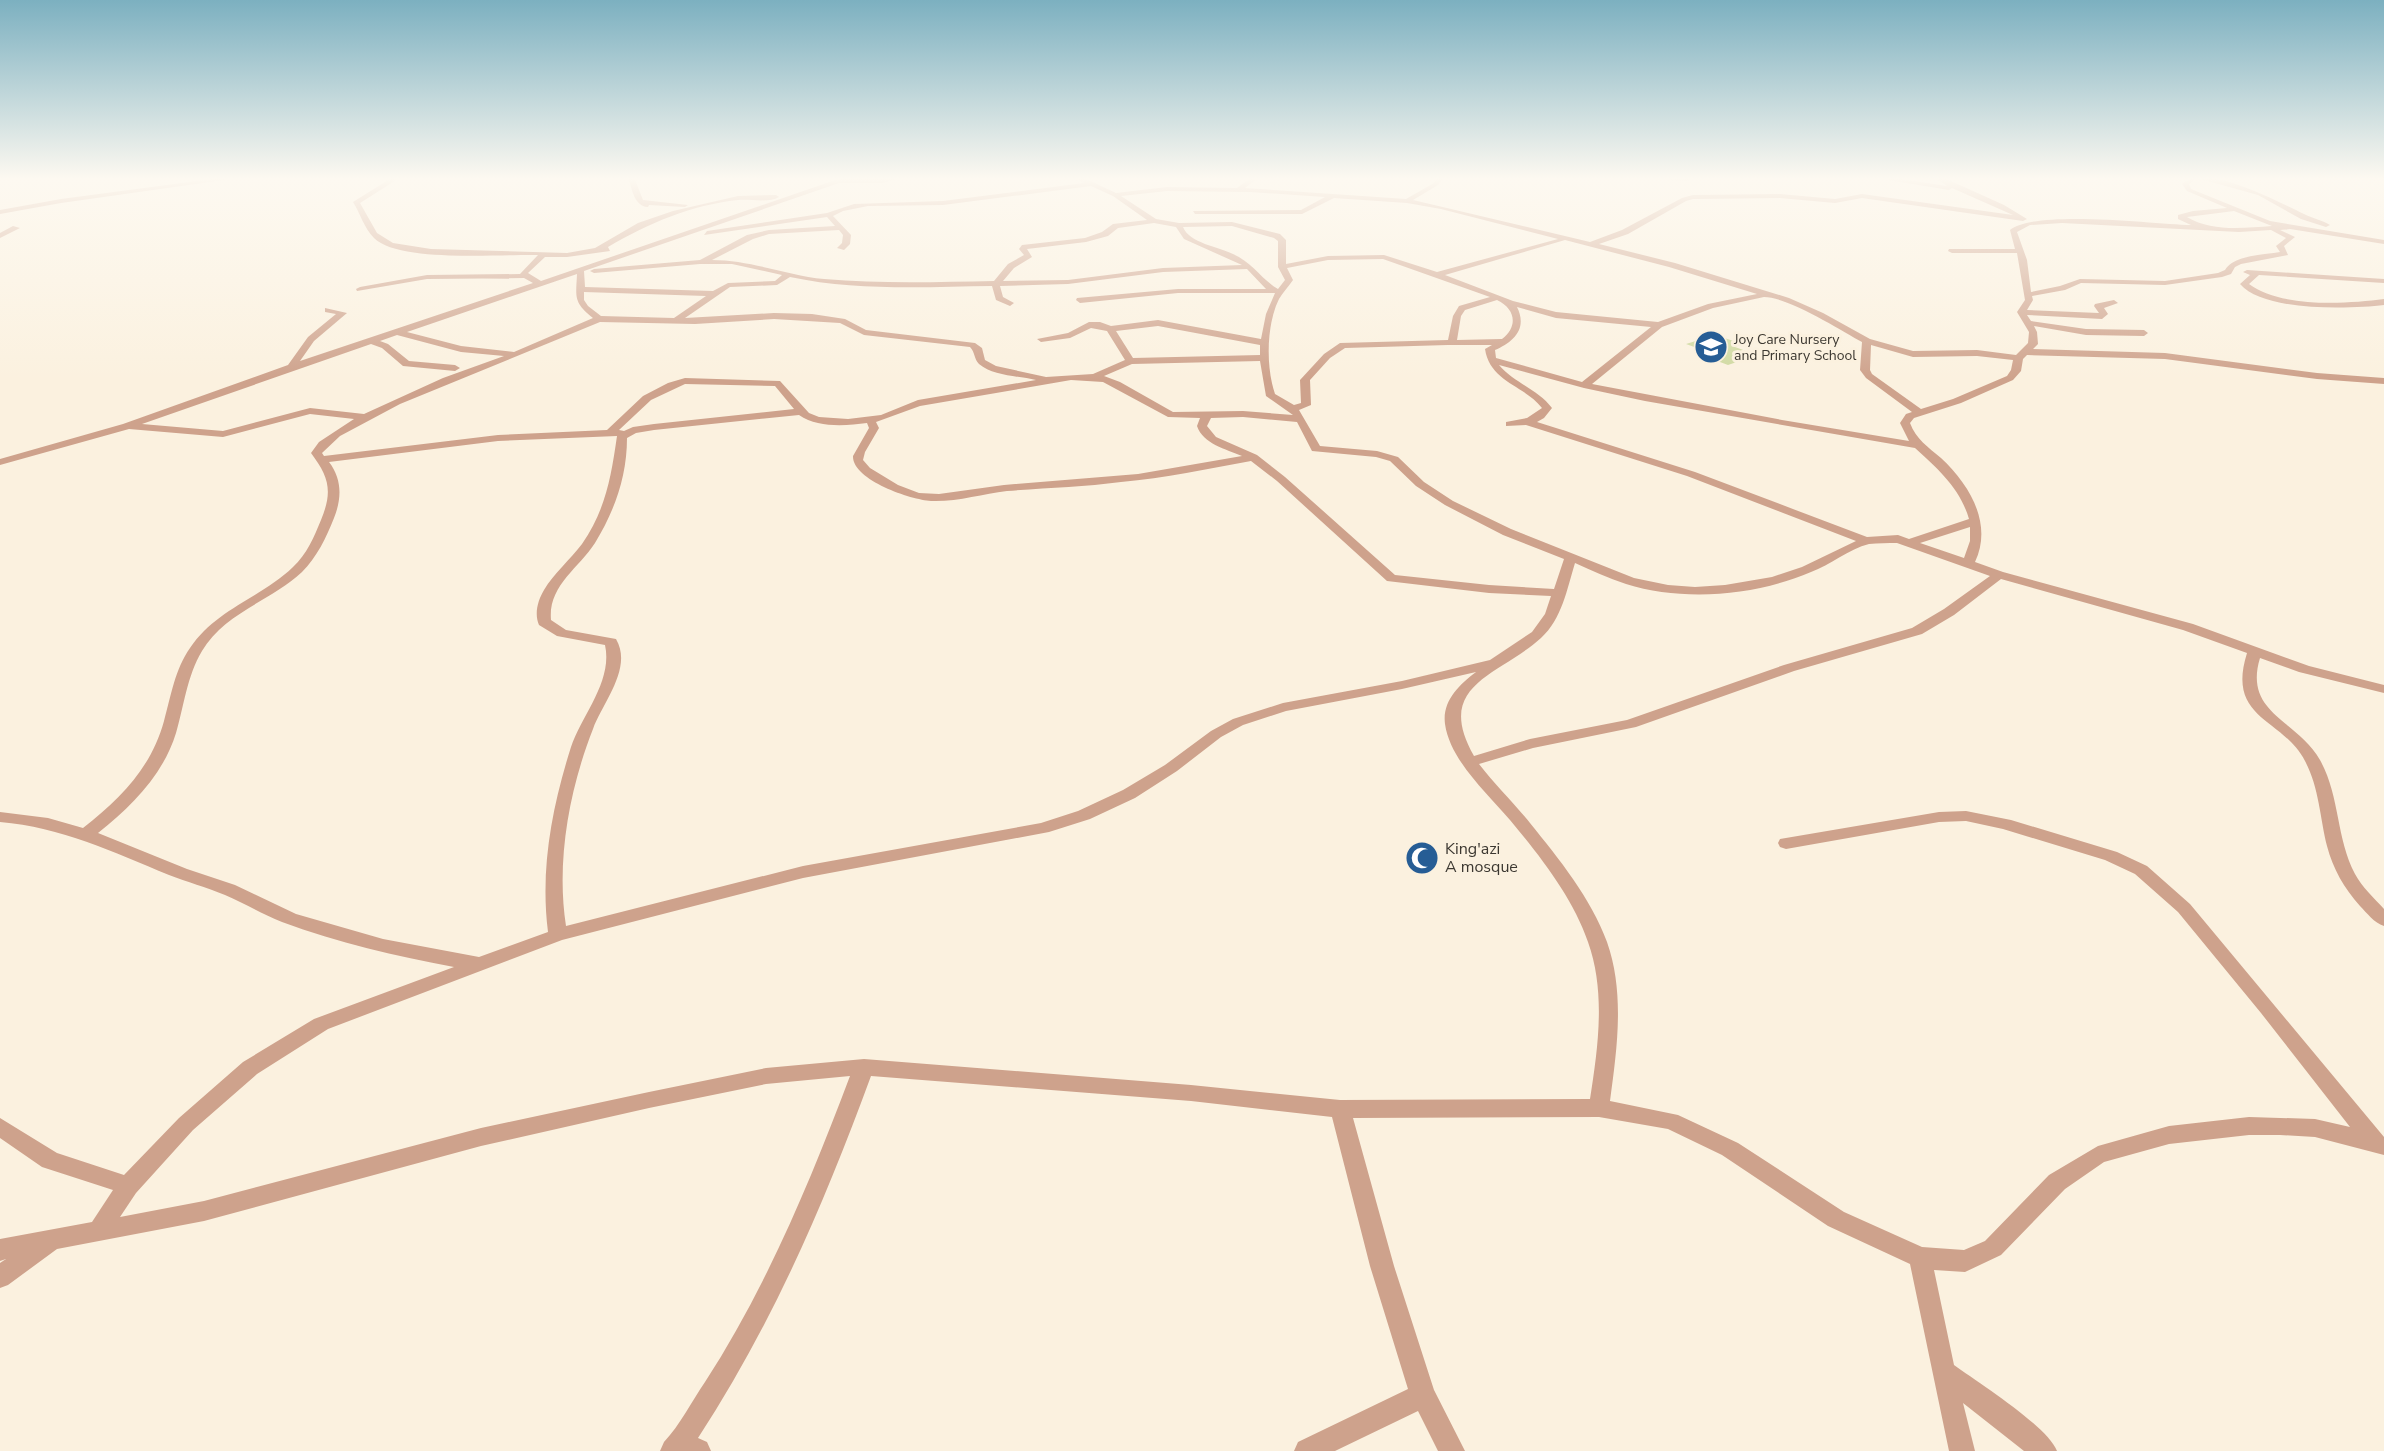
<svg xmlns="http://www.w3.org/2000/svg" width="2384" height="1451" font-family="'Nunito Sans',sans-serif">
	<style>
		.building { fill: #cfd9a0 }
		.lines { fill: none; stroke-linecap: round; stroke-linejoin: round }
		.minor { fill: #cea28c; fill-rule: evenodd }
		.labels { text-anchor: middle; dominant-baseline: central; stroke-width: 6; stroke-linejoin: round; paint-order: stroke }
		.far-poi-label { font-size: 14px; fill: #3c3831; stroke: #fbf1df; text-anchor: start }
		.poi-label { font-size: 16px; fill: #3c3831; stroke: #fbf1df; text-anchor: start }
	</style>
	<rect width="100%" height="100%" fill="#fbf1df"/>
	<path class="building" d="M1715,335L1743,344L1735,347L1757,355L1728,365L1704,356L1711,353L1686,344Z"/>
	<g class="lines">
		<g class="minor">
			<path d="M227,177H245L61,203L0,214V210L61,199Z"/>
			<path d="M393,177H401L360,203L377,233L393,243L431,249L567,253L595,248L638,223L673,211L738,196L776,195L779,197C769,203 751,199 738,200C691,205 649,223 608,247L610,251L567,257H545L528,273L541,281L844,177H853L850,179L903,177L883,183H839L584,271L585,287L713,291L728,283L775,281L782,275L732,264H700L594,273L590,271L594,269L700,260L747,235L769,230L835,226L827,217L704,235L707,231L827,213L854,204L943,201L1084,183L1074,177H1082L1116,193L1167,187L1237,188L1252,177H1259L1245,188L1406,199L1434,183L1438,177H1444L1438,185L1413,200L1590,242L1622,230L1682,198L1693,195L1780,194L1835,199L1862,194L2013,215L1952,188L1949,190L1870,177H1887L1947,186L1934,177H1942L2004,205L2027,219L2023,221L1862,198L1835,203L1780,198L1693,199L1686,201L1628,234L1599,244L1675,263L1789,298L1823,313L1870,339L1913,351L1977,350L2016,355L2028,343L2029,332L2017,312L2025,300L2017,253H1952L1948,251L1949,249H2015L2010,230C2035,209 2154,224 2191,225L2178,219V215L2193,211L2227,208L2187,191L2182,184C2206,162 2278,202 2304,214C2312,218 2322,220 2330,225L2326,227L2301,219L2258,195L2197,178L2189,184L2191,189L2270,221L2384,240V244L2290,229L2280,230L2295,237L2284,246L2288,255L2241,264L2235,267L2231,274L2222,277L2165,285L2081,283L2065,290L2032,296L2033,300L2027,310L2099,313L2094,306L2095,304L2114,300L2118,303L2104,308L2108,314L2102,319L2027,315L2031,321L2086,329L2144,330L2148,333L2144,336L2086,335L2034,326L2037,332L2038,344L2033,349L2165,353L2317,373L2384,378V384L2317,379L2165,359L2027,355L2023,359L2021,371L2013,380L1961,403L1914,418L1910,423C1916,439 1928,447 1941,458C1970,485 1993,524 1975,562L2003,572L2193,624L2309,666L2384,685V693L2299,672L2260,658C2243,714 2298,720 2320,760C2340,796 2336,838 2355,874C2362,887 2374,898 2384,909V926C2374,923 2367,913 2360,906C2344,888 2333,869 2327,846C2320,818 2319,787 2305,761C2282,717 2226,720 2247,653L2183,630L2001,579L1954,615L1922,634L1794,671L1636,727L1533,748L1479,764C1495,785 1514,803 1530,823C1559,859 1591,898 1607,942C1625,993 1617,1049 1610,1101L1678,1115L1738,1143L1844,1212L1922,1247L1964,1250L1985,1241L2049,1175L2098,1146L2169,1126L2249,1117L2315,1119L2350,1127L2261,1013L2178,912L2135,874L2105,860L2003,829L1966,821L1939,822L1786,849L1780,847L1778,843L1780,839L1939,812L1966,811L2011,820L2117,852L2147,866L2190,904L2384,1137V1155L2315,1137L2280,1135H2249L2169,1144L2104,1162L2065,1189L2001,1255L1965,1272L1934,1270L1954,1365C1979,1383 2047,1426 2057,1451H2024L1963,1403L1975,1451H1949L1910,1264L1828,1226L1722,1155L1668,1129L1599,1117L1353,1118L1394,1266L1434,1390L1465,1451H1438L1418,1411L1335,1451H1294L1298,1442L1408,1389L1370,1266L1332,1117L1191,1101L871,1076C824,1204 773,1323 698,1438L707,1442L711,1451H660L664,1442C680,1425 692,1401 705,1382C767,1286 810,1182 850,1076L766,1084L649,1108L481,1146L204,1221L57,1249L8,1285L0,1288V1263L6,1259L0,1261V1239L92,1222L113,1190L42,1167L0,1138V1118L57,1153L124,1175L179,1118L243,1062L314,1019L454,967C396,956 338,943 282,922C262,914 244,903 225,895C206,887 187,882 169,875C113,852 61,827 0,822V812L48,818L83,828C121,798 151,768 164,721C171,696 175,669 190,648C216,609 261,598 293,567C307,554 314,537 321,520C333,491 329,477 311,453L319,442L354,419L310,414L223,437L129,429L0,465V459L123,424L288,365L308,337L336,314L325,312V308L347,313L314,341L300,361L533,283L524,278L427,279L357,291L356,289L360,287L427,275L520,274L538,255C502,254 399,263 374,238C364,228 360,213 353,202ZM1091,186L1113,196L1147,220L1113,224L1102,232L1085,238L1022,245L1019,249L1024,255L1008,264L994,281C938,282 881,284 824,279C786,275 750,260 712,260L753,239L769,234L839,230L843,235L842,243L837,248L844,250L850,244L851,235L833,216L843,211L868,206L943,205ZM1167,191L1250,192L1325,197L1301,210L1193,211L1195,214H1302L1334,198L1407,203L1441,209L1558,239L1437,272L1384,255L1328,256L1286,264V240L1280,234L1232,222L1179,223L1156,219L1121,196ZM2234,211L2272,226C2243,228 2212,232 2187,217ZM1154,223L1176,227L1184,239L1242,265L1163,268L1068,280L1003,281L1014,268L1032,257L1027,249L1086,242L1108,236L1118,228ZM2062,223L2239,232L2271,230L2286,238L2276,246L2280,252C2263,255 2234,255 2225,270L2218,273L2165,281L2080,279L2060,286L2031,292L2027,260L2017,232L2030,225ZM1232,226L1274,238L1278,241V267L1285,280L1278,289C1261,279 1252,262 1233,254C1219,247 1189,243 1183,227ZM1565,240L1669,267L1757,294L1708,304L1658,322L1556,312L1513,301L1445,275ZM1383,259L1490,297L1459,306L1453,316L1448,340L1340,343L1324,354L1300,380L1301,403L1294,405L1275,394C1266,368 1266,325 1279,299C1283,292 1289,286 1293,280L1287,268L1328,260ZM1247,269L1266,289H1178L1077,298L1076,300L1080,303L1178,293H1275L1266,314L1261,339L1158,320L1111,326L1100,322H1089L1068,333L1037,339L1041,342L1070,338L1091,328L1107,331L1125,360L1093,374L1046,377L996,366L985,360L982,348L975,343L866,330L845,319L812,314L774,313L685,318L730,287L777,285L790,277C856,291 924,287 992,286L996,300L1010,306L1014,303L1003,297L1000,286L1068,284L1163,272ZM577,274C576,297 573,302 593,318L514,352L461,346L407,332ZM584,292L706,296L674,318L601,316L588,306L584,300ZM1764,297C1788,297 1840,330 1862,342L1860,370L1866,378L1912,412L1906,414L1900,423L1909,441L1782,420L1592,384L1662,327L1713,308ZM1497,300C1516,309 1518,327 1502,339L1457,340L1461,316L1465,310ZM1517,307L1556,318L1651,327L1582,382L1496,358L1495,350C1513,342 1528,329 1517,307ZM774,319L840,323L864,335L970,347C975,352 974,359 979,364C993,376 1019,376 1036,380L918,400L881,415L848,419L819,417L809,413L780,381L685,378L668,383L643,396L607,430L498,435L324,456L322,453L340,436L400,404L600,322L695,324ZM1158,326L1260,345V355L1133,358L1116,331ZM397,335L461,352L504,356L443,378L364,414L310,408L223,431L142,424L371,344L382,348L403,366L455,371L460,368L455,365L409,361L388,344L380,341ZM1448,345H1492L1485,349C1490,382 1524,385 1542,408L1527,418L1506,422V426L1526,425L1687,476L1856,541L1802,567L1772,577L1725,585L1695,587L1668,585L1634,578L1511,529L1453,501L1424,482L1398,457L1377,451L1320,446L1299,410L1311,405L1310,380L1330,358L1345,348ZM1871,345L1913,357L1977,356L2013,360L2011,370L2007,376L1953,399L1921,409L1872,374L1870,370ZM1260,361L1266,396L1293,415L1243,411L1173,412L1120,382L1104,376L1132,364ZM1499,365L1584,388L1645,401L1915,448C1938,469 1960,488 1969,519L1909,539L1898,535L1867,537L1695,472L1537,422L1544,418L1552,408C1538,389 1514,383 1499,365ZM1071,380L1103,382L1168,417L1200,418L1197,426C1203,444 1226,449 1242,456L1138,474L1004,485L939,494L919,493L898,485L870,468L863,460L865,452L879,428L876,422L920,406ZM685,384L775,386L794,409L654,424L633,427L624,431L619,430L651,400ZM799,415C818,428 845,426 867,423L869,428L853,456C852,480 911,500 931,501C957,502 982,494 1007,491C1045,488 1083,487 1121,482C1165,478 1208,469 1251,461L1277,481L1387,581L1489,593L1551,596L1545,614L1532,632L1490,660L1402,681L1283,703L1233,719L1211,731L1165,765L1123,790L1078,811L1041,823L803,866L566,926C556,862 569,790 593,729C603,702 633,668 616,639L566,630L551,620C548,586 578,569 595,543C615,510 627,476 627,438L636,433L654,430ZM1243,417L1297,422L1312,451L1376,457L1390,461L1416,486L1445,505L1503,535L1564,559L1554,589L1489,585L1395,575L1285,477L1257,455L1216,437L1207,426L1211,418ZM617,436C611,477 606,509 582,544C570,560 554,573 544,590C538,600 534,614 539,625L557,636L605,645C613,681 582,715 571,747C552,807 540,869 548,932L479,957L383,939L296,914L235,885L187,869L98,833C132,806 163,775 176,733C184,706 187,676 202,651C224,613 271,601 302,572C317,557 326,538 334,518C342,498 342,479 329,462L498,441ZM1970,527V541L1964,558L1920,543ZM1897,543L1990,576L1944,609L1912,628L1784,665L1627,720L1530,739L1474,756C1433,684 1499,676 1541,638C1562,619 1567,589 1575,563C1591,570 1608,578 1626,584C1684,602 1755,596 1811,572C1830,565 1849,549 1869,544C1878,543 1888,543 1897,543ZM1476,672C1459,685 1442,701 1445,724C1450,760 1487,793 1510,820C1540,856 1573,898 1588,942C1606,992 1598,1048 1590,1099L1340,1100L1191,1085L864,1059L766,1068L649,1092L481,1128L204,1201L120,1217L136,1193L193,1130L257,1074L328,1029L562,940L803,878L1049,832L1090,819L1135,798L1177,771L1221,737L1243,725L1286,711L1402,689Z"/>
			<path d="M628,177H634L643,200L688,205L685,207L649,205L648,207C634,206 632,189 628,177Z"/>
			<path d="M1630,177H1700L1686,181Z"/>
			<path d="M13,226L20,228L0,238V233Z"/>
			<path d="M2247,270L2384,279V283L2259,275L2249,284C2282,308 2345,304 2384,299V305C2350,309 2264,312 2240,284L2250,275L2243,272Z"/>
		</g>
	</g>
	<linearGradient id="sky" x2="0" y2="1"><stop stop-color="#7cb0c0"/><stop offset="0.47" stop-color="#fdf9f1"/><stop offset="1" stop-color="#fdf9f1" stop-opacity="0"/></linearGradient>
	<rect width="2384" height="380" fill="url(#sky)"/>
	<defs>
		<symbol id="school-disc" viewBox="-11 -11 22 22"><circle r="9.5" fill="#265d95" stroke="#fbf1df"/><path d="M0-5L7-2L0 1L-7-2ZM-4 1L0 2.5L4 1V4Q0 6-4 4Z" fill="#fff"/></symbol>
		<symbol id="mosque-disc" viewBox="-11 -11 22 22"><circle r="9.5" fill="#265d95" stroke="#fbf1df"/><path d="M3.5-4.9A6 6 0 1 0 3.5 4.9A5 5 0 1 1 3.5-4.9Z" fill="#fff"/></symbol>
	</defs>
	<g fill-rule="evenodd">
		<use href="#school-disc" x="1692" y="328" width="38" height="38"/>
		<use href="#mosque-disc" x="1403" y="839" width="38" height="38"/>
	</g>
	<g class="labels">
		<g class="far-poi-label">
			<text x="1734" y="339">Joy Care Nursery<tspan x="1734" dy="16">and Primary School</tspan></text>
		</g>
		<g class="poi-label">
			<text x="1445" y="849">King'azi<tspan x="1445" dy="18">A mosque</tspan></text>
		</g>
	</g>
</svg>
